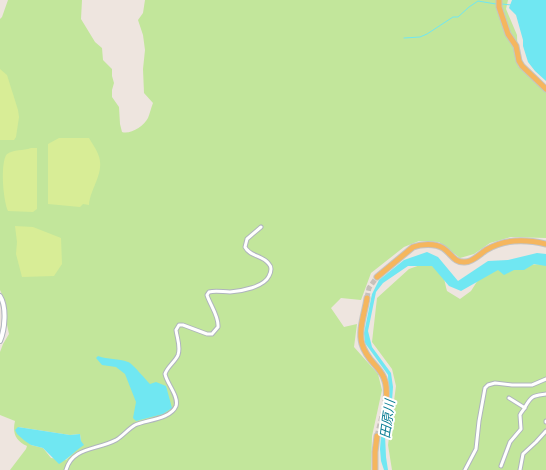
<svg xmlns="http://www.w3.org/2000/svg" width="546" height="470" font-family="Inter,'Noto Sans JP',sans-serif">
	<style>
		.green { fill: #c2e69b; fill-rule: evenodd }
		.pitch { fill: #d8ed96 }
		.water { fill: #70e7f2 }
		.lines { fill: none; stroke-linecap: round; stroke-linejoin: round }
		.stream { stroke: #70e7f2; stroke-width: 1 }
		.primary-tunnel { stroke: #c7c0bb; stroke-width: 5; stroke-dasharray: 5 2.5; stroke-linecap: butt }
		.minor-casing { stroke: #afb4bd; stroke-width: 5 }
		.tertiary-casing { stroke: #afb4bd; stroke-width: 6 }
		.primary-casing { stroke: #c4c4c4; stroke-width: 7 }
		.minor { stroke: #fff; stroke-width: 3 }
		.tertiary { stroke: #fff; stroke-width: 4 }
		.primary { stroke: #f5b65e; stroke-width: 5 }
		.labels { text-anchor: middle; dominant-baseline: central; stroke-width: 4; stroke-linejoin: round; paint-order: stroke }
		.water-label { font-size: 13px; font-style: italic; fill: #0b7e94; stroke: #fff }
	</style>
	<rect width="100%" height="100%" fill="#eee5df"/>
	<g class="green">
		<path d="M8,0H82L81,19L95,42L102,48L103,60L112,69V76L114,83L112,90V97L119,107L120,124L122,132C130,135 144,126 148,118C150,113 151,108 153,103L144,93L143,69L145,50L143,35L138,20L143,13L145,0H508L506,9L517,35L518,66L546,92V238L511,237L490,243L474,254L460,258L439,242L419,241L404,247L371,273L361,300L341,298L331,308L344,327L357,324L354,347L378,374L382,390L372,436L371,470H10L26,449L27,446C16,441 12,433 15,421L0,415V352L3,344L9,334L6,320V303L0,290V19L2,17ZM18,427L70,435L80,434L81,441L76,450L66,460L51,458L43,448L31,445Z"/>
		<path d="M426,263C444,271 443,274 447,291L460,299L471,291L483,272L518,265L546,264V470H392L388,445L396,386L392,369L372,342L377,298L409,269Z"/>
	</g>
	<g class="pitch">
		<path d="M0,69L7,75L18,110L19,117L16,137L14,140H0Z"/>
		<path d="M59,138H89C92,143 96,149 98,154C106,172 90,188 89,205L83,204L80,207L48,204V144Z"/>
		<path d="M31,148H37V209L33,212L8,211C3,200 0,162 7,154C14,149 23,151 31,148Z"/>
		<path d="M15,226L33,227L61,238L62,264L54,276L22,277L16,254L17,242Z"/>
	</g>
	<g class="water">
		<path d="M512,0H546V81L535,71L528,62L523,46V40L516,15L509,8Z"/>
		<path d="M427,252L438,257L458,281L488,261L508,260L537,253L546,254V266L534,264L524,270H514L504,275L498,270L461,291L449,286L432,266H408L383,283L376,292L368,331L372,347L391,373L393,387L392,401L385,435L386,457L388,470H384L381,461L380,449L381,436L389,399L388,375L365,343L364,333L372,294L379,280L404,260Z"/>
		<path d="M98,356C108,360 118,358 128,362C132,363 146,380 150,384L156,382L166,386L172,408L163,414L136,421L133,418L136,402L125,374L116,367L102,365L96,358Z"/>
		<path d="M18,427L70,435L80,434L81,441L84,445C75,451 68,459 59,464L43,448L31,445L25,441L17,434L15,430Z"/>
	</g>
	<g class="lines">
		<g class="stream">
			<path d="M502,4L511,5"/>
			<path d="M404,38L420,37L427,34L453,17H458L469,7L478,1L496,4"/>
		</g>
		<g class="primary-tunnel">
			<path d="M367,298L369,288L377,277"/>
			<path d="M377,436L386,400"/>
		</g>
		<defs>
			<g id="minor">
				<path d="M509,398L525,408"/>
				<path d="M546,421V422"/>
				<path d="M501,466L510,442L521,429L520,415C521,412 524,410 525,407C532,395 533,396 546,394"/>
				<path d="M66,470C72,447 97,450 116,440C123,436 128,429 135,425C146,420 171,419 176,406C179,396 167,384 165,374C167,367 175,362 178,355C181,347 177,338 176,330L179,325H183L207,334H212L218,327C219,316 210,305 207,295L209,292C216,290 223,292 230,292C242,291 264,287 269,276C271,272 272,267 269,264C263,255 250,257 245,247L247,239L261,227"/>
				<path d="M465,470L476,449L479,421L485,388L488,385L495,383L512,385H532L546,379"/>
				<path d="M520,470L523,454L536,442L546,431"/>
			</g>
			<path id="tertiary" d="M0,296C7,307 5,329 0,341"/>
			<g id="primary">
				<path d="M499,0V7L508,34L516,46L519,61L522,66L546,89"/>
				<path d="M377,277L413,247C421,244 435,243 443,248C451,253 454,263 465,262C473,262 480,254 486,250C504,239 526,239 546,244"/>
				<path d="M367,298C365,312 358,330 362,344C369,368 390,367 386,400"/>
				<path d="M375,470V452L377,436"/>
			</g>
		</defs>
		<use href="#minor" class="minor-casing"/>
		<use href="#tertiary" class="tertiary-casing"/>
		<use href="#primary" class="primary-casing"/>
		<use href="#minor" class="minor"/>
		<use href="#tertiary" class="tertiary"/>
		<use href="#primary" class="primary"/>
	</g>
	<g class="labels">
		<g class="water-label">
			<text transform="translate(387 419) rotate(-82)">田原川</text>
		</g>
	</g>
</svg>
